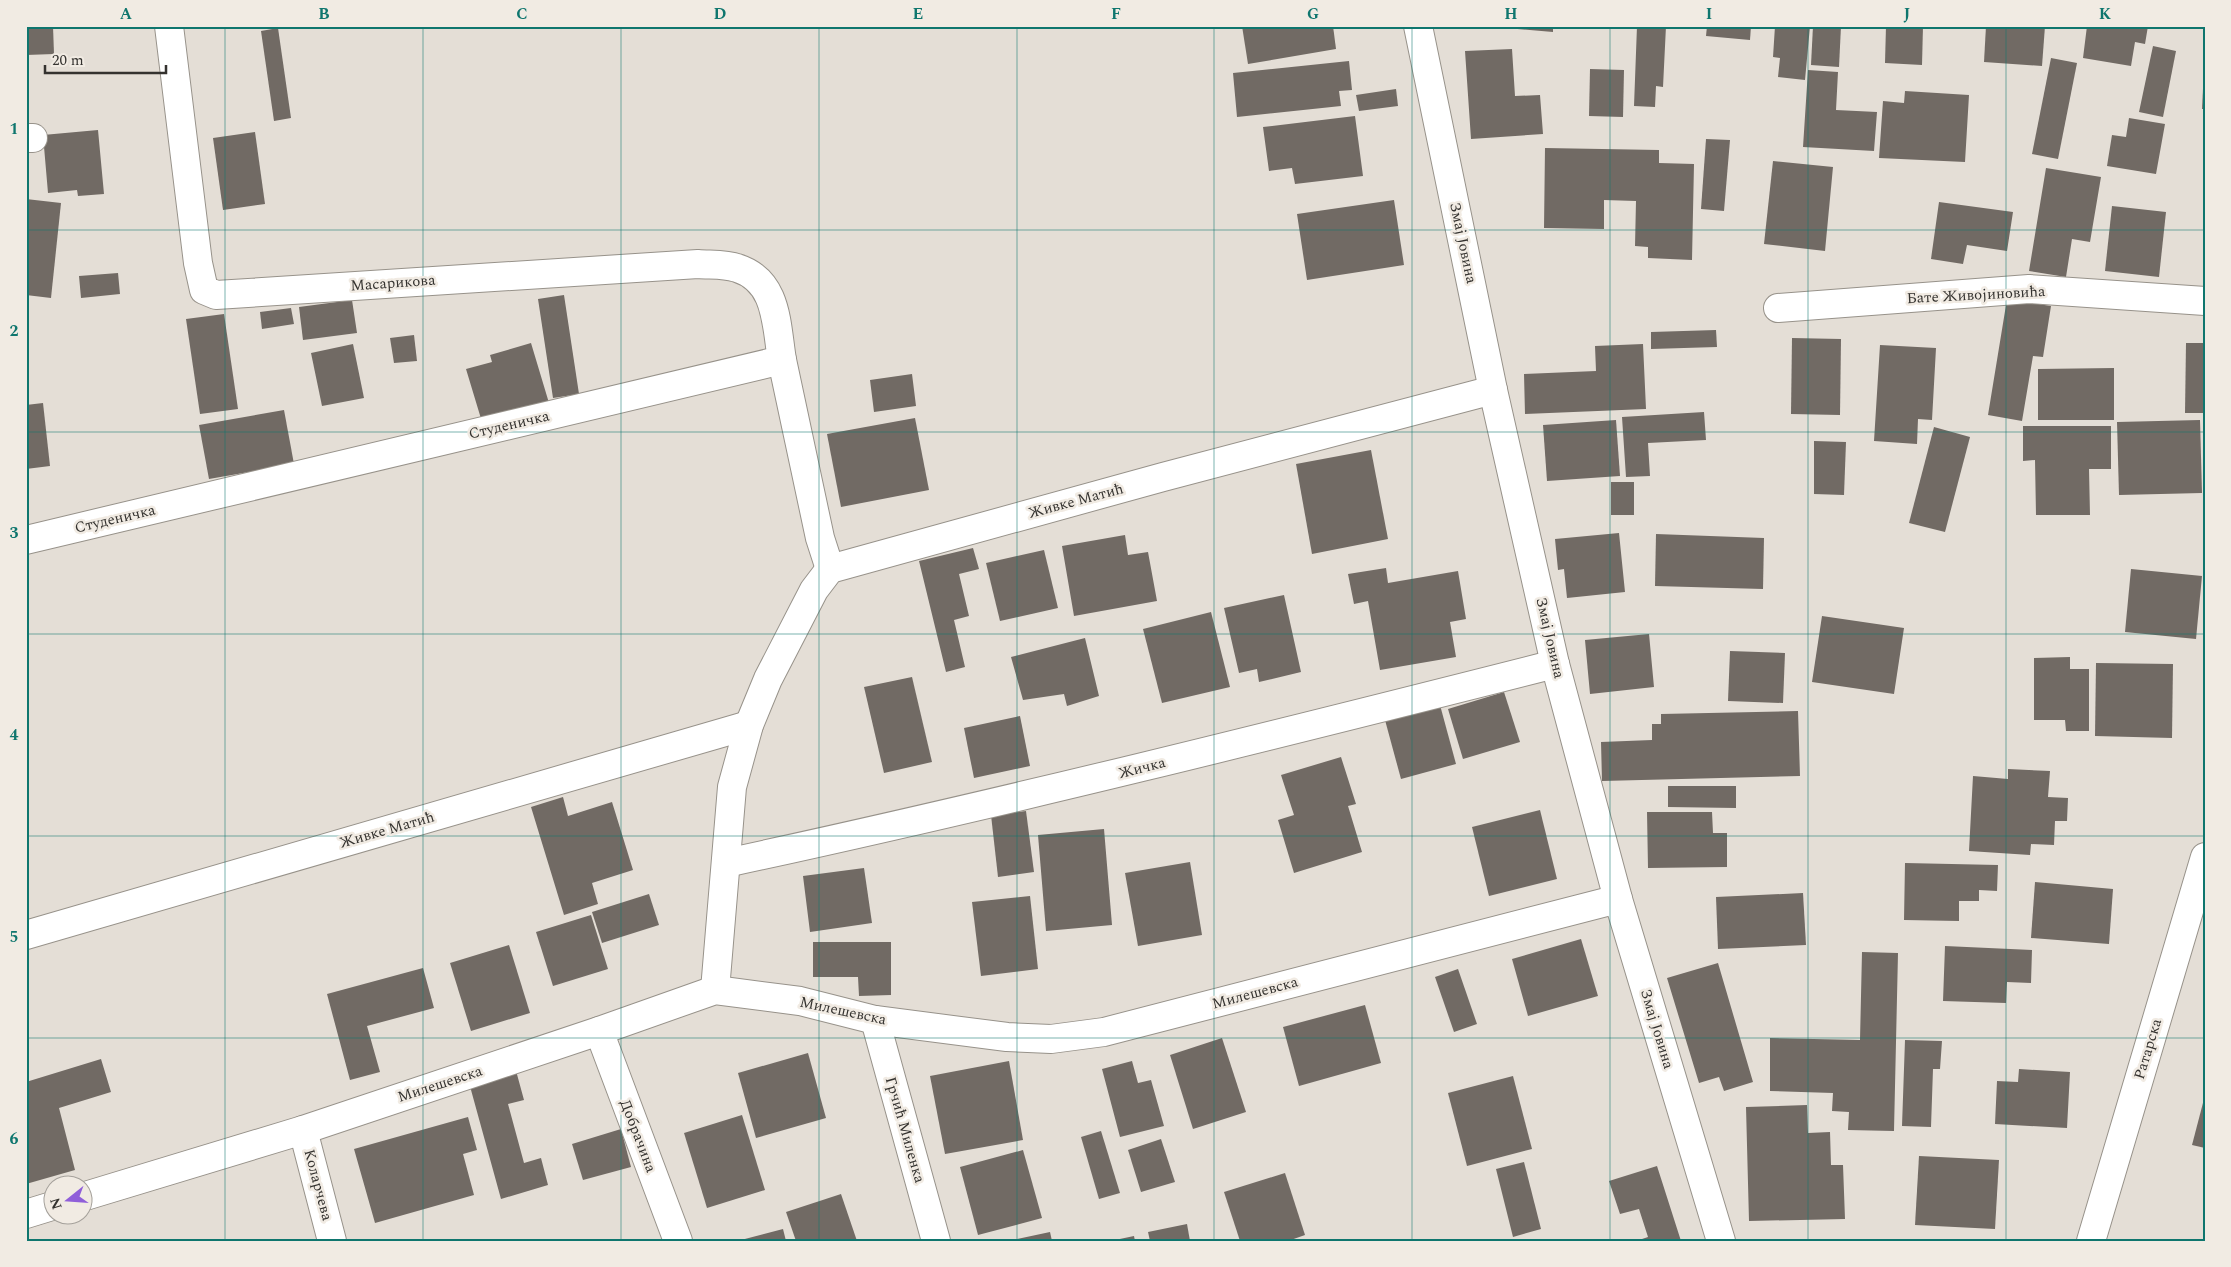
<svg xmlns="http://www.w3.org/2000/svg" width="2231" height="1267" font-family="Spectral,serif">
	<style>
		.building { fill: #716a64 }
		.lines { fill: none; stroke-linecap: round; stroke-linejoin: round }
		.street-casing { stroke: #97928a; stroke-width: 30 }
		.secondary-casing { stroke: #97928a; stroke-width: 30 }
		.street { stroke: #fff; stroke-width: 28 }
		.secondary { stroke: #fff; stroke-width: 28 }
		.grid { fill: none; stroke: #0f766e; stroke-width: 1; stroke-opacity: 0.55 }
		.labels { text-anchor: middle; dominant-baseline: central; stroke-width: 5; stroke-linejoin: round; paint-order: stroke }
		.street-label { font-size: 15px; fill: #34322f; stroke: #f1ebe3 }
		.neatline { fill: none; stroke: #0f766e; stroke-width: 2 }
		.grid-label { font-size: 16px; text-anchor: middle; font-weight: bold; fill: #0f766e }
	</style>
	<rect width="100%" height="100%" fill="#e4ded6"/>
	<g class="building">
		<path d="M26,26H53L54,54L26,55Z"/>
		<path d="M1242,26H1333L1336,49L1248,64Z"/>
		<path d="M1483,26H1553V32Z"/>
		<path d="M1637,26H1666L1663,87L1656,86L1655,107L1634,106Z"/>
		<path d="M1707,26H1751L1750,40L1706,36Z"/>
		<path d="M1775,26H1810L1805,80L1778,77L1780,58L1773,57Z"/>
		<path d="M1813,26H1841L1839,67L1811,65Z"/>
		<path d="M1886,26H1923L1922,65L1885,63Z"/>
		<path d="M1986,26H2045L2042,66L1984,62Z"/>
		<path d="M2087,26H2148L2145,44L2135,42L2131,66L2083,58Z"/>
		<path d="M278,28L291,118L274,121L261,31Z"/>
		<path d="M2153,46L2176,51L2163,117L2139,112Z"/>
		<path d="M1512,49L1515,96L1540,95L1543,134L1471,139L1465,51Z"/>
		<path d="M2051,58L2077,63L2058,159L2032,154Z"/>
		<path d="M1349,61L1352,90L1339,91L1341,106L1237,117L1233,73Z"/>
		<path d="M1590,69L1624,70L1623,117L1589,116Z"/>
		<path d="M1808,70L1838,72L1836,110L1877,112L1874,151L1803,147Z"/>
		<path d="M1396,89L1398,106L1359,111L1356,95Z"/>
		<path d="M2203,89H2205V109H2202Z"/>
		<path d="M1905,91L1969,95L1965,162L1879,158L1883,101L1904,103Z"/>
		<path d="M1355,116L1363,176L1295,184L1292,168L1269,171L1263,127Z"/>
		<path d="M2129,118L2165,124L2156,174L2107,166L2112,135L2126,137Z"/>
		<path d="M98,130L104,194L78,196L77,190L48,193L43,135Z"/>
		<path d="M255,132L265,204L223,210L213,138Z"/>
		<path d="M1706,139L1730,140L1724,211L1701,209Z"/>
		<path d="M1545,148L1659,150V163L1694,164L1692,260L1648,258V247L1635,246L1636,201L1604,200V229L1544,228Z"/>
		<path d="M1773,161L1833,167L1825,251L1764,244Z"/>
		<path d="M2046,168L2101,177L2090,242L2072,239L2066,277L2029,271Z"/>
		<path d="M26,199L61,203L51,298L26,295Z"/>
		<path d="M1394,200L1404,265L1307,280L1297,214Z"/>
		<path d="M1939,202L2013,212L2007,251L1967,245L1963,264L1931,259Z"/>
		<path d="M2112,206L2166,212L2159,277L2105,271Z"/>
		<path d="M118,273L120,294L81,298L79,276Z"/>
		<path d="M564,295L579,394L553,398L538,299Z"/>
		<path d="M2007,299L2051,306L2043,357L2033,356L2022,421L1988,415Z"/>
		<path d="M352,300L357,333L303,340L299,307Z"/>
		<path d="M291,308L294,324L262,329L260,312Z"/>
		<path d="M224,314L238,409L200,414L186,319Z"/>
		<path d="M1716,330L1717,347L1651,349V332Z"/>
		<path d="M414,335L417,361L394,363L390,338Z"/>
		<path d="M1792,338L1841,339L1840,415L1791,414Z"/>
		<path d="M531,343L549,403L482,422L466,369L492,362L490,355Z"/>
		<path d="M2186,343H2205V413H2185Z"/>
		<path d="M353,344L364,398L322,406L311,353Z"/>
		<path d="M1643,344L1646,409L1525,414L1524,374L1596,371L1595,346Z"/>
		<path d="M1880,345L1936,348L1932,420L1918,419L1917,444L1874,441Z"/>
		<path d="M2114,368V420H2038V369Z"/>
		<path d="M912,374L916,406L874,412L870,380Z"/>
		<path d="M43,403L50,466L26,469V405Z"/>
		<path d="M284,410L294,464L209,479L199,425Z"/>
		<path d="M1704,412L1706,440L1648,443L1650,476L1626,477L1622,417Z"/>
		<path d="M915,418L929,490L841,507L827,434Z"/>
		<path d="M1616,420L1620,476L1547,481L1543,425Z"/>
		<path d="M2200,420L2202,493L2119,495L2117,422Z"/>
		<path d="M2023,426H2111V469H2089L2090,515H2036L2035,460L2023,461Z"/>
		<path d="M1934,427L1970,437L1945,532L1909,523Z"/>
		<path d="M1814,441L1846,442L1844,495L1814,494Z"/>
		<path d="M1371,450L1388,539L1312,554L1296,464Z"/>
		<rect x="1611" y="482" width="23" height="33"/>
		<path d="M1619,533L1625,592L1567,598L1564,569L1558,570L1555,539Z"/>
		<path d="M1656,534L1764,538L1763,589L1655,586Z"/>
		<path d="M1125,535L1128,555L1148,552L1157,601L1074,616L1062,546Z"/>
		<path d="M973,548L979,569L959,574L969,616L954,620L965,667L946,672L919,561Z"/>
		<path d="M1044,550L1058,608L1000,621L986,563Z"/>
		<path d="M1386,568L1388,583L1458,571L1466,619L1450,622L1456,657L1380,670L1368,601L1354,604L1348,574Z"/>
		<path d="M2131,569L2202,576L2196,639L2125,632Z"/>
		<path d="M1284,595L1301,672L1259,682L1257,669L1239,673L1224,608Z"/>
		<path d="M1211,612L1230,687L1162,703L1143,629Z"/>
		<path d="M1822,616L1904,628L1894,694L1812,682Z"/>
		<path d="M1649,634L1654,687L1590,694L1585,640Z"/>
		<path d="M1085,638L1099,696L1067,706L1064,694L1023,700L1011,657Z"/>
		<path d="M1730,651L1785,653L1783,703L1728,701Z"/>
		<path d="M2070,657V669H2089V731H2066L2065,720H2034V658Z"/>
		<path d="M2096,663L2173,664L2172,738L2095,736Z"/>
		<path d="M912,677L932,762L884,773L864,687Z"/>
		<path d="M1504,692L1520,742L1463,759L1448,709Z"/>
		<path d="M1440,705L1456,764L1401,779L1385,720Z"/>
		<path d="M1798,711L1800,776L1602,781L1601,742L1652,740V724H1661V714Z"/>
		<path d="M1020,716L1030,766L974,778L964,728Z"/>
		<path d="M1341,757L1356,804L1348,806L1362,852L1294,873L1278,820L1294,815L1281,775Z"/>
		<path d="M2008,769L2050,771L2048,797L2068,798L2067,821H2055L2054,845L2031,844L2030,855L1969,851L1973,776L2008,779Z"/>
		<path d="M1668,786H1736V808L1668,807Z"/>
		<path d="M563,797L568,816L612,802L633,870L592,883L598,904L564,915L531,807Z"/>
		<path d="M1540,810L1557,879L1489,896L1472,827Z"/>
		<path d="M1026,811L1034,872L998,877L991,815Z"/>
		<path d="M1647,812H1712L1713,833H1727V867L1648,868Z"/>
		<path d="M1104,829L1112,925L1046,931L1038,835Z"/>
		<path d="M1190,862L1202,935L1138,946L1125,873Z"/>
		<path d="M1905,863L1998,865L1997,891L1979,890V901H1959V921L1904,920Z"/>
		<path d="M864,868L872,923L810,932L803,876Z"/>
		<path d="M2035,882L2113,889L2109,944L2031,938Z"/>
		<path d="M1803,893L1806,945L1718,949L1716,897Z"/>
		<path d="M649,894L659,925L602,943L592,912Z"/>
		<path d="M1030,896L1038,969L981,976L972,902Z"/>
		<path d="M591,915L608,969L553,986L536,932Z"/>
		<path d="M1581,939L1598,996L1528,1016L1512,959Z"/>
		<path d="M813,942H891V995L859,996L858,977H813Z"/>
		<path d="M509,945L530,1013L471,1031L450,963Z"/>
		<path d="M1945,946L2032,950L2031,983L2007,982L2006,1003L1943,1001Z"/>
		<path d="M1862,952L1898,953L1894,1131L1848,1130L1849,1112L1832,1111L1833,1093L1770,1091V1038L1860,1040Z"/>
		<path d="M1718,963L1753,1082L1724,1091L1719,1077L1699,1083L1667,978Z"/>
		<path d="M423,968L434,1008L367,1026L380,1072L350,1080L327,994Z"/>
		<path d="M1458,969L1477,1024L1454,1032L1435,977Z"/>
		<path d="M1365,1005L1381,1063L1299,1086L1283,1027Z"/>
		<path d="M1222,1038L1246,1112L1193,1129L1170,1055Z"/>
		<path d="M1905,1040L1942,1041L1940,1069H1933L1931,1127L1902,1126Z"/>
		<path d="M808,1053L826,1118L756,1138L738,1073Z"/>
		<path d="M101,1059L111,1092L59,1108L75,1170L26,1184V1082Z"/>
		<path d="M1009,1061L1023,1140L945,1154L930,1076Z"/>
		<path d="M1132,1061L1138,1083L1151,1080L1164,1126L1120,1137L1102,1069Z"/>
		<path d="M515,1067L524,1100L508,1104L524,1163L541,1158L548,1185L501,1199L468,1079Z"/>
		<path d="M2019,1069L2070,1072L2067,1128L1995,1124L1997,1081L2018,1082Z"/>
		<path d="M1513,1076L1532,1149L1467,1166L1448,1093Z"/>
		<path d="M2204,1099L2205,1100V1148L2192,1145Z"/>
		<path d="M1807,1105L1808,1133L1830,1132L1831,1165H1843L1845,1219L1749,1221L1746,1107Z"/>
		<path d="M742,1115L765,1190L707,1208L684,1133Z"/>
		<path d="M468,1117L477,1150L463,1154L474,1195L375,1223L354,1149Z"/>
		<path d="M621,1129L631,1167L583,1180L572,1144Z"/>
		<path d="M1101,1131L1120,1193L1099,1199L1081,1137Z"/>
		<path d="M1161,1139L1175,1182L1141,1192L1128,1150Z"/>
		<path d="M1023,1150L1042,1218L978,1235L960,1167Z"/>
		<path d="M1919,1156L1999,1160L1995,1229L1915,1225Z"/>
		<path d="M1524,1162L1541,1229L1513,1237L1496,1169Z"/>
		<path d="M1657,1166L1681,1241H1636L1648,1237L1639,1209L1620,1214L1609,1181Z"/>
		<path d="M1285,1173L1305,1235L1288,1241H1240L1224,1192Z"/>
		<path d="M841,1194L857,1241H796L786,1212Z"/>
		<path d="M1187,1224L1190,1241H1150L1148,1232Z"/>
		<path d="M783,1229L786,1241H741V1240Z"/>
		<path d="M1050,1232L1052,1241H1013V1240Z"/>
		<path d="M1134,1236L1135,1241H1115V1240Z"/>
	</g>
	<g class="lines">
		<defs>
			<g id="street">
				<path d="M169,26L198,263L204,290L216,295L698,264C711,265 726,264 737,268C778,281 776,324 782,360"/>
				<path d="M1418,26L1493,390L1555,664L1618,899L1721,1241"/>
				<path d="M26,138H33"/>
				<path d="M1778,308L2029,289L2205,301"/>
				<path d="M26,540L782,360L820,538L830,569"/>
				<path d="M726,863C1004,803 1279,734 1555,664"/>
				<path d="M26,935L749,725"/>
				<path d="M715,990L732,787L749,725L768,679L814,590L830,569L1163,477L1493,390"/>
				<path d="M875,1020L936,1241"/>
				<path d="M599,1031L678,1241"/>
				<path d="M303,1130L332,1241"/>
				<path d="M82,1197L303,1130L599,1031L715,990L800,1001L875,1020L1007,1037L1051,1039L1104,1032L1618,899"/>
				<path d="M26,1214L52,1206"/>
			</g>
			<path id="secondary" d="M2091,1241L2205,857"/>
		</defs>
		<use href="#street" class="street-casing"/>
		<use href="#secondary" class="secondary-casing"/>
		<use href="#street" class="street"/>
		<use href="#secondary" class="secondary"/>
	</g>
	<path class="grid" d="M225,26V1241M423,26V1241M621,26V1241M819,26V1241M1017,26V1241M1214,26V1241M1412,26V1241M1610,26V1241M1808,26V1241M2006,26V1241M26,230H2205M26,432H2205M26,634H2205M26,836H2205M26,1038H2205"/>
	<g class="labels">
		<g class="street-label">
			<text transform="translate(1463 243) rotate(78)">Змај Јовина</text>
			<text transform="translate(393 283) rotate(-4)">Масарикова</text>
			<text transform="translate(1976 295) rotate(-3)">Бате Живојиновића</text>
			<text transform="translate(509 425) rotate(-13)">Студеничка</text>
			<text transform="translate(1076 501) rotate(-15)">Живке Матић</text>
			<text transform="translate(115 519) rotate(-13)">Студеничка</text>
			<text transform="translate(1550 638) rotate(77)">Змај Јовина</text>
			<text transform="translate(1142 768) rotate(-14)">Жичка</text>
			<text transform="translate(387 830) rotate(-16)">Живке Матић</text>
			<text transform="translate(1255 993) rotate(-15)">Милешевска</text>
			<text transform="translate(843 1011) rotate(12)">Милешевска</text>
			<text transform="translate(1657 1029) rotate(73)">Змај Јовина</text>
			<text transform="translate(2148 1049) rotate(-73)">Ратарска</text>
			<text transform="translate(440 1084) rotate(-18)">Милешевска</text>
			<text transform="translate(905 1130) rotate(74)">Грчић Миленка</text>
			<text transform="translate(638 1136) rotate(69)">Добрачина</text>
			<text transform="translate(318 1185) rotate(75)">Коларчева</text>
		</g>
	</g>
	<rect width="2231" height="1267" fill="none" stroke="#f1ebe3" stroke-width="55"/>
	<g transform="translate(68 1200) rotate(253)"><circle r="24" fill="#f1ebe3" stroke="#a5a19b"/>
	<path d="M0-4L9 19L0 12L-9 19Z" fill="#905fd9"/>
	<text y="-8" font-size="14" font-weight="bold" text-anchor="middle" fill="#34322f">N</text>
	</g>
	<path d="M45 65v8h121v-8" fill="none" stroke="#34322f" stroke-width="2.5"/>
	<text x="52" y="65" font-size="15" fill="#34322f" stroke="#f1ebe3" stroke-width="4" paint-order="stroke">20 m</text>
	<rect x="28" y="28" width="2176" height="1212" class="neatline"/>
	<g class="grid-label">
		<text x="126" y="19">A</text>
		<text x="324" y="19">B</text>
		<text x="522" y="19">C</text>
		<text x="720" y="19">D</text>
		<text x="918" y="19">E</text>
		<text x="1116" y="19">F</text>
		<text x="1313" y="19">G</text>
		<text x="1511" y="19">H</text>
		<text x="1709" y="19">I</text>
		<text x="1907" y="19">J</text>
		<text x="2105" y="19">K</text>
		<text x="14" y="134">1</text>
		<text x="14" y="336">2</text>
		<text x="14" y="538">3</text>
		<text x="14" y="740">4</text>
		<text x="14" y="942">5</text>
		<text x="14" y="1144">6</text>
	</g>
</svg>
